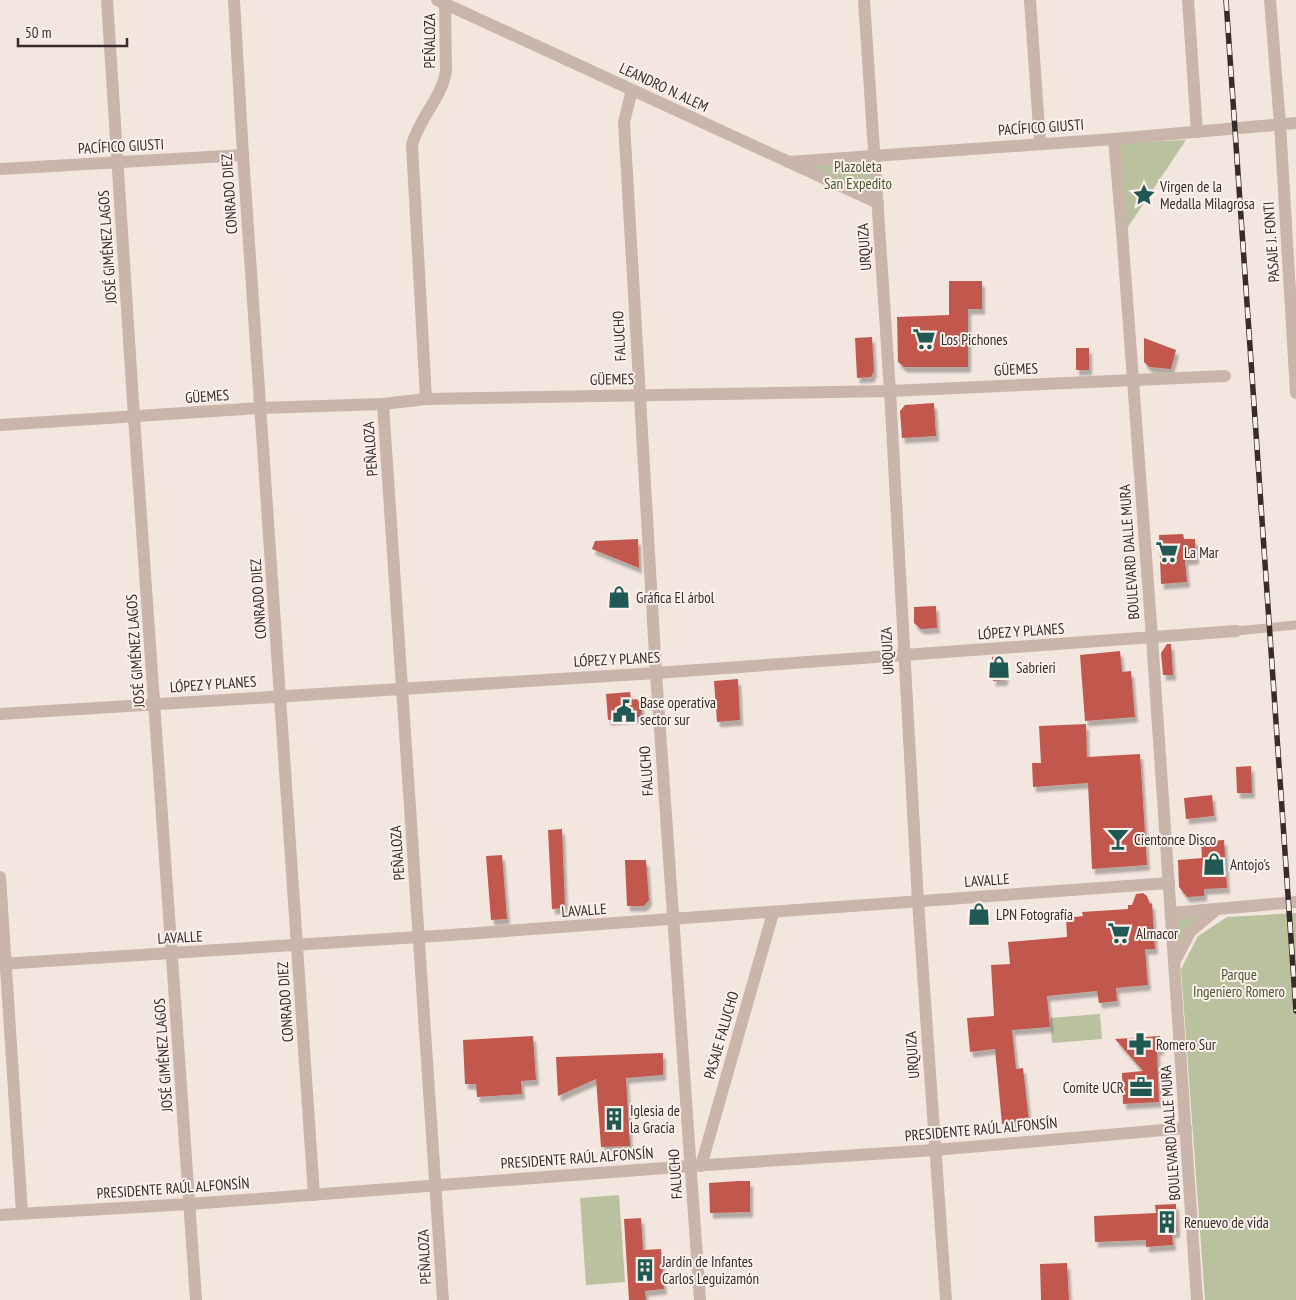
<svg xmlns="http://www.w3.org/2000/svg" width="1296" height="1300" font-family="'PT Sans Narrow',sans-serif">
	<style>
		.green { fill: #bac19f }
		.building { fill: #c2594d; filter: url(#shadow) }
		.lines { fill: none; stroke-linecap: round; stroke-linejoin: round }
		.pedestrian { stroke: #cab5ab; stroke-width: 9 }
		.minor { stroke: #cab5ab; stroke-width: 12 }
		.rail-casing { stroke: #382c2a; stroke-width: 5.5 }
		.rail { stroke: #faf1eb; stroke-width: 4; stroke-dasharray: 11; stroke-linecap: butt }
		.labels { text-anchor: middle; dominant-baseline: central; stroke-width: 4; stroke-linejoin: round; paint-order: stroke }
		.street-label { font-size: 15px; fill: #382c2a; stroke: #faf1eb }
		.park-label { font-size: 15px; fill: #4d562e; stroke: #faf1eb }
		.poi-label { font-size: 15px; fill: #382c2a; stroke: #faf1eb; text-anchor: start }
	</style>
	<defs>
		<filter id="shadow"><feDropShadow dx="3" dy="5.5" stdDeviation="1" flood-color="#0004"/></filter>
	</defs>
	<rect width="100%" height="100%" fill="#f2e6df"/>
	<g class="green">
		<path d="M1186,140L1124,233L1118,143Z"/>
		<path d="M875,156L878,203L788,162Z"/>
		<path d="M1207,913L1176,955L1174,916Z"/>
		<path d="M1296,913V1300H1205L1181,969L1198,936L1227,917Z"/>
		<path d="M1100,1014L1102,1039L1052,1043L1050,1018Z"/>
		<path d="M619,1195L625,1282L586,1285L580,1198Z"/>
	</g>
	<g class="building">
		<path d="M949,281H982V309H968V367H904L898,362L897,317L949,315Z"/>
		<path d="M872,337L874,371L871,377L857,378L855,338Z"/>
		<path d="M1144,338L1176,350L1171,369L1149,367L1144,362Z"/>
		<rect x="1076" y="348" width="13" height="22"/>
		<path d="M934,403L936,436L902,438L900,411L905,405Z"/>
		<path d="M1183,534L1184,539H1195L1196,559L1185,560L1187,582L1161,584L1159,535Z"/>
		<path d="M638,539L639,568L592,549L595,541Z"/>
		<path d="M936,606L937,628L921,629L914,623V607Z"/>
		<path d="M1167,644H1171L1173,675H1163L1161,653Z"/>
		<path d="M1120,651L1122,672L1131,671L1135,717L1085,721L1080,655Z"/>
		<path d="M1004,656L1005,680L993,681L992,657Z"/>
		<path d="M738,679L740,720L717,722L714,681Z"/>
		<path d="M630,692L631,700L637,699L641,704L642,717L608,720L606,694Z"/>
		<path d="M1086,724L1087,757L1140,754L1147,865L1092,869L1088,783L1033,787L1032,763H1041L1039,726Z"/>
		<path d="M1251,766L1252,793H1237L1236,767Z"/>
		<path d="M1212,795L1214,816L1186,819L1184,798Z"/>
		<path d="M562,829L565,908L552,909L548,830Z"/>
		<path d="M1224,840L1227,888L1204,889V896L1187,897L1179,887L1178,860L1202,858L1201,841Z"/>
		<path d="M502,855L507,919L491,920L486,856Z"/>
		<path d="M625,860H646L649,900L644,906H627Z"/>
		<path d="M1143,893L1147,896L1150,904L1152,903L1155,949H1145L1148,985L1116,988L1117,1001L1099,1003L1097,991L1047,996L1050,1027L1012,1030L1016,1069L1023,1068L1029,1121L1002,1124L995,1049L970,1052L967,1018L994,1016L991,965L1010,964L1008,942L1067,937L1066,918L1083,916L1082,912L1128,909V905H1132L1136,894Z"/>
		<path d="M987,908V920L971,921V909Z"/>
		<path d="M533,1036L536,1080L521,1081L522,1094L477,1097L476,1084H465L463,1040Z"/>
		<path d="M1160,1036L1161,1050H1157L1159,1102L1123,1104L1122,1073L1143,1071L1115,1039Z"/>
		<path d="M663,1053V1075L626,1078L630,1146L601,1147L596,1079L558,1096L556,1057Z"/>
		<path d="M738,1181H750V1212L710,1213L709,1183Z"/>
		<path d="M1176,1204L1177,1232L1172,1233L1173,1245L1146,1247V1240L1095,1242L1094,1216L1156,1213L1155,1205Z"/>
		<path d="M641,1218L643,1250L661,1249L664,1289L645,1291L646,1300H629L624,1219Z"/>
		<path d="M1067,1263L1069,1300H1041L1040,1264Z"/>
	</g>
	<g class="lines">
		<path class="pedestrian" d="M1236,631L1296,625"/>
		<g class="minor">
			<path d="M107,0L134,417L196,1300"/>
			<path d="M234,0L243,155L314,1195"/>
			<path d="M437,0L878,203"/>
			<path d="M864,0L890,391L918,902L946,1300"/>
			<path d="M1030,0L1040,143"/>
			<path d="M1188,0L1197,132"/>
			<path d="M1270,0L1280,124L1296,393"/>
			<path d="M632,90L624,122L656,673L700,1300"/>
			<path d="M1114,139L1122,231L1152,638L1197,1300"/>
			<path d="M788,162L1114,139L1296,123"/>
			<path d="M0,169L243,155"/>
			<path d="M426,399L412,145C419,118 441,99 446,72L445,4"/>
			<path d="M383,404L443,1300"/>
			<path d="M0,425L260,408L383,404L426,399L890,391L1225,376"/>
			<path d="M0,714L656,673L1236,631"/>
			<path d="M0,877L22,1213"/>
			<path d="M1171,913L1296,902"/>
			<path d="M1175,961L1190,932L1216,910"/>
			<path d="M0,964C390,940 779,913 1169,883"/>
			<path d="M701,1166L773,913"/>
			<path d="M0,1215L190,1204L691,1166L935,1150L1186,1128"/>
		</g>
		<defs>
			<path id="rail" d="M1226,0L1296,1011"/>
		</defs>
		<use href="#rail" class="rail-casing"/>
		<use href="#rail" class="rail"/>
	</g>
	<defs>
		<symbol id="sight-bare" viewBox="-9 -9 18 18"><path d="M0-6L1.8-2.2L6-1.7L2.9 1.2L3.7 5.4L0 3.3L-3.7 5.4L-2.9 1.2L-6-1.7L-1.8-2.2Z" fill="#205854" stroke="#faf1eb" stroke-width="2.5" paint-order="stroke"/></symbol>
		<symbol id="supermarket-bare" viewBox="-9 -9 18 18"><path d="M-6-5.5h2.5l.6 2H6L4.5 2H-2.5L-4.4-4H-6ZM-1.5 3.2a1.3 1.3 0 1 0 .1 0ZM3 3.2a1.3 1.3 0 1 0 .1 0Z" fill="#205854" stroke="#faf1eb" stroke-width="2.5" paint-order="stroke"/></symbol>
		<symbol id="shop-bare" viewBox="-9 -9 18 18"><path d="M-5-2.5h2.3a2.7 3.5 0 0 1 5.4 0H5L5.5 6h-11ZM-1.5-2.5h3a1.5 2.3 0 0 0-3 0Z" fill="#205854" stroke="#faf1eb" stroke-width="2.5" paint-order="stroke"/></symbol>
		<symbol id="civic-bare" viewBox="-9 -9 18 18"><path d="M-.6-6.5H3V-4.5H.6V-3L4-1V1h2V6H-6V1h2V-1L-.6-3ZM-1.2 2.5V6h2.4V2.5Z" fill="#205854" stroke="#faf1eb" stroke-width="2.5" paint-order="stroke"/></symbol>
		<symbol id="bar-bare" viewBox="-9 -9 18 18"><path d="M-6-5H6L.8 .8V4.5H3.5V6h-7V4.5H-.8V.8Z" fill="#205854" stroke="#faf1eb" stroke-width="2.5" paint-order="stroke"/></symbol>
		<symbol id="pharmacy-bare" viewBox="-9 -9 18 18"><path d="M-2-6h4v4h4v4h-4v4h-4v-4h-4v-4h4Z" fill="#205854" stroke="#faf1eb" stroke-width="2.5" paint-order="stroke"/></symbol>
		<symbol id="office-bare" viewBox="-9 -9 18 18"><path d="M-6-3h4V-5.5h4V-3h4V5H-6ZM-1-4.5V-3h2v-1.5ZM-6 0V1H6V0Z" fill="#205854" stroke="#faf1eb" stroke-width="2.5" paint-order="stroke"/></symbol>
		<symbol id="building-bare" viewBox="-9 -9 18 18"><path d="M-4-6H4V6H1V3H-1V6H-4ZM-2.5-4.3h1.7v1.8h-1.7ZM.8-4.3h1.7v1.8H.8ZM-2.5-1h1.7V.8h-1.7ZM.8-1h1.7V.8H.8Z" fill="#205854" stroke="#faf1eb" stroke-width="2.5" paint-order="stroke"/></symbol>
	</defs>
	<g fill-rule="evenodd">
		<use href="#sight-bare" x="1128" y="179" width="32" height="32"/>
		<use href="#supermarket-bare" x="908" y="323" width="32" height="32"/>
		<use href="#supermarket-bare" x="1151" y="536" width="32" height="32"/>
		<use href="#shop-bare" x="603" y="581" width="32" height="32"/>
		<use href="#shop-bare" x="983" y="651" width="32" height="32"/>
		<use href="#civic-bare" x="608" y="695" width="32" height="32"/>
		<use href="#bar-bare" x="1102" y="823" width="32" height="32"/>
		<use href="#shop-bare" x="1198" y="848" width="32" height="32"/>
		<use href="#shop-bare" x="963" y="898" width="32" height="32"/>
		<use href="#supermarket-bare" x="1103" y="917" width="32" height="32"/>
		<use href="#pharmacy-bare" x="1124" y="1028" width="32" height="32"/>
		<use href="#office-bare" x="1125" y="1071" width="32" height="32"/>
		<use href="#building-bare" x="598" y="1103" width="32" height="32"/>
		<use href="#building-bare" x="1151" y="1206" width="32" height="32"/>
		<use href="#building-bare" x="629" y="1254" width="32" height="32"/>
	</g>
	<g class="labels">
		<g class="street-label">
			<text transform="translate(429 41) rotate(-90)">PEÑALOZA</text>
			<text transform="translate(664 87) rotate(25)">LEANDRO N. ALEM</text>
			<text transform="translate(1041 127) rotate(-4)">PACÍFICO GIUSTI</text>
			<text transform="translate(121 146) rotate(-3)">PACÍFICO GIUSTI</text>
			<text transform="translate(229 194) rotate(-94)">CONRADO DIEZ</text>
			<text transform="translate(1271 242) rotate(-94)">PASAJE J. FONTI</text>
			<text transform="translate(107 247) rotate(-94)">JOSÉ GIMÉNEZ LAGOS</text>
			<text transform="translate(864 247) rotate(-94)">URQUIZA</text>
			<text transform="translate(619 336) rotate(-93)">FALUCHO</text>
			<text transform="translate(1016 369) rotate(-3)">GÜEMES</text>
			<text transform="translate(612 379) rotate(-1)">GÜEMES</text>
			<text transform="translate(207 396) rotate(-4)">GÜEMES</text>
			<text transform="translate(370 449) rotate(-94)">PEÑALOZA</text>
			<text transform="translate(1129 552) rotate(-94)">BOULEVARD DALLE MURA</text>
			<text transform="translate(258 599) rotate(-94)">CONRADO DIEZ</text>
			<text transform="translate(1021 631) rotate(-4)">LÓPEZ Y PLANES</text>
			<text transform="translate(135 651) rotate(-94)">JOSÉ GIMÉNEZ LAGOS</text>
			<text transform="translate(887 651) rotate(-93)">URQUIZA</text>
			<text transform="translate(617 659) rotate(-3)">LÓPEZ Y PLANES</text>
			<text transform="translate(213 684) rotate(-4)">LÓPEZ Y PLANES</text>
			<text transform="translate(646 771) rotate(-94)">FALUCHO</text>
			<text transform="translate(397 853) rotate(-94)">PEÑALOZA</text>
			<text transform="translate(987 880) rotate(-4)">LAVALLE</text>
			<text transform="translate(584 910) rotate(-4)">LAVALLE</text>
			<text transform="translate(180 937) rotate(-3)">LAVALLE</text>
			<text transform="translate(285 1002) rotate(-94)">CONRADO DIEZ</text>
			<text transform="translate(721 1035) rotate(-74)">PASAJE FALUCHO</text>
			<text transform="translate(163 1055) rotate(-94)">JOSÉ GIMÉNEZ LAGOS</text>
			<text transform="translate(912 1055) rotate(-94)">URQUIZA</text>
			<text transform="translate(981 1129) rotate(-5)">PRESIDENTE RAÚL ALFONSÍN</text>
			<text transform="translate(1170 1133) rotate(-94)">BOULEVARD DALLE MURA</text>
			<text transform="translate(577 1158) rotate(-4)">PRESIDENTE RAÚL ALFONSÍN</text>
			<text transform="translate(675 1174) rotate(-94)">FALUCHO</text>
			<text transform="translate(173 1188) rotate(-4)">PRESIDENTE RAÚL ALFONSÍN</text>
			<text transform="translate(424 1257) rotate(-93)">PEÑALOZA</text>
		</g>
		<g class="park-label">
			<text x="858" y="166">Plazoleta<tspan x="858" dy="17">San Expedito</tspan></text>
			<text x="1239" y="974">Parque<tspan x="1239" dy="17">Ingeniero Romero</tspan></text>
		</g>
		<g class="poi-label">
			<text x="1160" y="186">Virgen de la<tspan x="1160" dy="17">Medalla Milagrosa</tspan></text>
			<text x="941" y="339">Los Pichones</text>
			<text x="1184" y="552">La Mar</text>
			<text x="636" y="597">Gráfica El árbol</text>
			<text x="1016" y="667">Sabrieri</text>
			<text x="640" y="702">Base operativa<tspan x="640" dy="17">sector sur</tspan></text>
			<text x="1134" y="839">Cientonce Disco</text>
			<text x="1230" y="864">Antojo's</text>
			<text x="996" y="914">LPN Fotografía</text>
			<text x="1136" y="933">Almacor</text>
			<text x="1156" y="1044">Romero Sur</text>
			<text x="1124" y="1087" text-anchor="end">Comite UCR</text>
			<text x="630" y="1110">Iglesia de<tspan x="630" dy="17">la Gracia</tspan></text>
			<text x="1184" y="1222">Renuevo de vida</text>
			<text x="662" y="1261">Jardín de Infantes<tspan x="662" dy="17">Carlos Leguizamón</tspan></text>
		</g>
	</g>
	<path d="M18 38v8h109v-8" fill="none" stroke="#382c2a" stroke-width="2.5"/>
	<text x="25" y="38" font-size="15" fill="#382c2a" stroke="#faf1eb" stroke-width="4" paint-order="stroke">50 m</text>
</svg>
